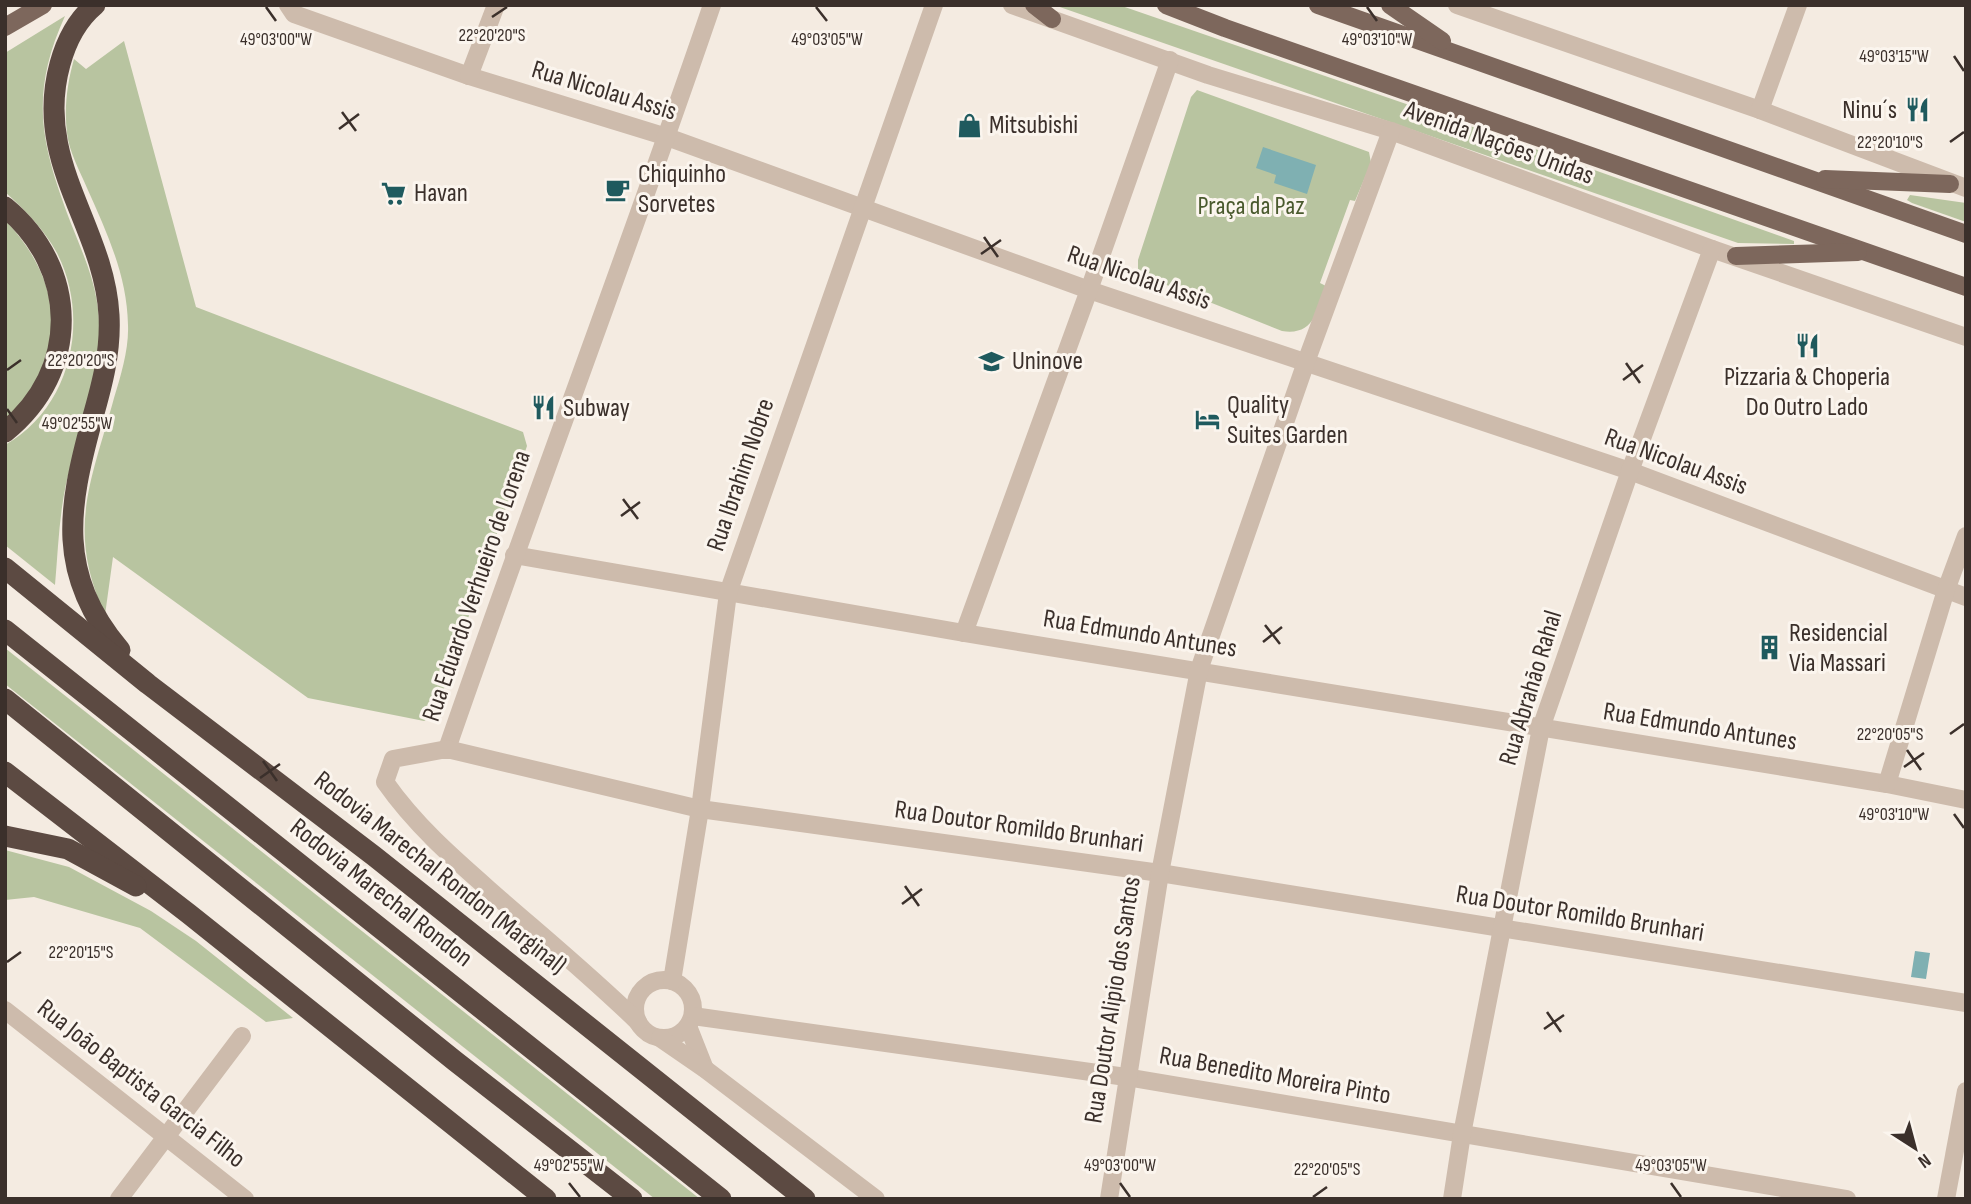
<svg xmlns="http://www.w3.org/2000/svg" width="1971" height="1204" font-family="'Sofia Sans Condensed',sans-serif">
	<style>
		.green { fill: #b8c4a0 }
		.water { fill: #7fb0b2 }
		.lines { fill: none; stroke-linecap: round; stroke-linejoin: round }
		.minor { stroke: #cdbbac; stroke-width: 18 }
		.major { stroke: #7d675c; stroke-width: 18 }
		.highway { stroke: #5c4a42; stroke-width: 21 }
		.ticks { fill: none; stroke: #3b302b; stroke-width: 2.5 }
		.labels { text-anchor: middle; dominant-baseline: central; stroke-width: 6; stroke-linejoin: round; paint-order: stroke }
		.street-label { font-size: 26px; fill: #3b302b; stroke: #fbf5ee }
		.poi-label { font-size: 26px; fill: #3b302b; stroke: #fbf5ee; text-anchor: start }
		.park-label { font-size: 26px; fill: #4a5a2e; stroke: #fbf5ee }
		.ticks-label { font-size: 18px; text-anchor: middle; fill: #3b302b; stroke: #fbf5ee; stroke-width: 6; stroke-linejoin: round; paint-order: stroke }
	</style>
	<rect width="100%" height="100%" fill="#f4ebe1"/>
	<g class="green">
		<path d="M1054,5H1119L1496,135L1794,241V244L1738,243Z"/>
		<path d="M65,16C28,97 42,147 72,226C82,251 93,276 97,302C107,363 80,426 66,484C59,517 58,551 55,585L5,545V445C71,408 91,319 57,253C44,229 25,210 5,192V53Z"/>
		<path d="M124,41L196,307L523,432L527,446L435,715L424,721L308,698L113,557L105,615C66,529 91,483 114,398C121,375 129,349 128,325C127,275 107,233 87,188C80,171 69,152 67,133C64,108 67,84 74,59L86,69Z"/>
		<path d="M1197,90L1369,152L1371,163L1355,201L1350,200L1320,283L1326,286C1317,311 1314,336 1282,331L1144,276L1138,269V260L1191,97Z"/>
		<path d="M1910,195L1966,203V222L1912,203L1907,200Z"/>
		<path d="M5,220C54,272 67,329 31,392C25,402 14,411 5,420Z"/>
		<path d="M5,648L700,1199H655L5,684Z"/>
		<path d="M5,850L69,867L151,911L196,941L293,1018L266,1022L140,928L34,897L5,900Z"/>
	</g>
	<g class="water">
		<path d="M1263,147L1316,165L1307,194L1274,183L1276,175L1256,168Z"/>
		<path d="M1915,951L1930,953L1926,979L1911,977Z"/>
	</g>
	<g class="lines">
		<g class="minor">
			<path d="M288,5L294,14L469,76L667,137L1089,290L1630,471L1966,597"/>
			<path d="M1012,5L1208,75L1391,131L1712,249L1966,337"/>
			<path d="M1457,5L1760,110L1966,188"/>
			<path d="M469,76L496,5"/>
			<path d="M1760,110L1798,5"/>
			<path d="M514,555L964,633L1887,784L1966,800"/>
			<path d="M964,633L1089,290L1170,60"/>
			<path d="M447,749C533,500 627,254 712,5"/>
			<path d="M1887,784L1946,590L1966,536"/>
			<circle cx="664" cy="1009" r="29"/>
			<path d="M672,981L700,809L728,593L934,5"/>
			<path d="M5,1010L245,1199"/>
			<path d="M693,1016L1126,1077L1847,1199"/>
			<path d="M638,1022C594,979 547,940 501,900C459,863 418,829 385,782L393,759L447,749L700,809L1160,873L1966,1003"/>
			<path d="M688,1026L705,1069"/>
			<path d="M660,1038L705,1069L876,1199"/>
			<path d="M119,1199L242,1036"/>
			<path d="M1109,1199L1160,873L1199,670L1306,362L1391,131"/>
			<path d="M1452,1199L1462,1134L1541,728L1630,471L1712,249"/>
			<path d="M1946,1199L1966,1091"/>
		</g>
		<g class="major">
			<path d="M1034,5L1052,19"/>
			<path d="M1166,5L1225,28L1966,287"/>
			<path d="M1318,5L1966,234"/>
			<path d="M1390,5L1442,41"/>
			<path d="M5,27L43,5"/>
			<path d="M1825,179L1950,184"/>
			<path d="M1736,256L1858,252"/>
		</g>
		<g class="highway">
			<path d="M95,5C77,20 66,42 60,64C33,162 104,225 109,315C111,352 102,385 92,420C68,508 56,574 120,650"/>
			<path d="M5,207C79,268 81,371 5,432"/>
			<path d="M5,568L148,684L374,856L805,1199"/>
			<path d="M5,630L721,1199"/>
			<path d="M5,699L455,1061L632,1199"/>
			<path d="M5,772L189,914L546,1199"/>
			<path d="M5,836L68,849L136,886"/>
		</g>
	</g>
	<path class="ticks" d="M266,7L276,21M816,7L827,21M1367,7L1377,21M492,17L507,7M1954,56L1964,71M342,112L356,131M339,129L359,114M1950,142L1964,132M984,237L998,257M981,254L1001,240M1626,363L1640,383M7,370L21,360M1623,380L1643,365M7,409L17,423M623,499L638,519M621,516L640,502M1265,625L1280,644M1263,642L1282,627M1950,734L1964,724M1907,750L1921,770M263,761L277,781M1904,767L1924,753M260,778L280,764M1954,814L1964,828M905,886L919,906M902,904L922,889M7,962L21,952M1547,1012L1561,1032M1544,1029L1564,1015M569,1183L580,1197M1120,1183L1130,1197M1671,1183L1681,1197M1313,1197L1327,1187"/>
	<defs>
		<symbol id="restaurant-bare" viewBox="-9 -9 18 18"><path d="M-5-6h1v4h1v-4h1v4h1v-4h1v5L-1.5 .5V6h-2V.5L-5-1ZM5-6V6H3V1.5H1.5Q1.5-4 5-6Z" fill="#1f5a5e" stroke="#fbf5ee" stroke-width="2.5" paint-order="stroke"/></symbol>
		<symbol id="shop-bare" viewBox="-9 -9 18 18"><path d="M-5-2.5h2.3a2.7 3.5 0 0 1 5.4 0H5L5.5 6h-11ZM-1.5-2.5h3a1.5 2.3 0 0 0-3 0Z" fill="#1f5a5e" stroke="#fbf5ee" stroke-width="2.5" paint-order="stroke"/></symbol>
		<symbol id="cafe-bare" viewBox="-9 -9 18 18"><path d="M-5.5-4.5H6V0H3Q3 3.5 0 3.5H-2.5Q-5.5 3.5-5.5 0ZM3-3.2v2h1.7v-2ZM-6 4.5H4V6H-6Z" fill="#1f5a5e" stroke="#fbf5ee" stroke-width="2.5" paint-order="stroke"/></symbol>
		<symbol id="supermarket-bare" viewBox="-9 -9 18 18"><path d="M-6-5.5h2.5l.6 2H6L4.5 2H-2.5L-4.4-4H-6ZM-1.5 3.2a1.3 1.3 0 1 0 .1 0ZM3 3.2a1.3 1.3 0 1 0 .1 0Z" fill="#1f5a5e" stroke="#fbf5ee" stroke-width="2.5" paint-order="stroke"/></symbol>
		<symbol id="university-bare" viewBox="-9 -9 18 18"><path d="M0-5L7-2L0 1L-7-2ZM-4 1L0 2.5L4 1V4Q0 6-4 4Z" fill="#1f5a5e" stroke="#fbf5ee" stroke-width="2.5" paint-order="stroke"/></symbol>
		<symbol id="hotel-bare" viewBox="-9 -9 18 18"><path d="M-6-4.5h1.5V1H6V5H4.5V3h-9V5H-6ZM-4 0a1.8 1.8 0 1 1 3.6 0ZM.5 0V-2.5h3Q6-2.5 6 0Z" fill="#1f5a5e" stroke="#fbf5ee" stroke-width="2.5" paint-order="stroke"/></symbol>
		<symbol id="building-bare" viewBox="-9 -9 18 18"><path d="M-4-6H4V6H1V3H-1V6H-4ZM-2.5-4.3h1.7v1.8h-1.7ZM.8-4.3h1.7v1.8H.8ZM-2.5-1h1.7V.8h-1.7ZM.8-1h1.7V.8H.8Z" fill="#1f5a5e" stroke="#fbf5ee" stroke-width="2.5" paint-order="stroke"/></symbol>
	</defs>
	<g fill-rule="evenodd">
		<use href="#restaurant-bare" x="1900" y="92" width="35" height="35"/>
		<use href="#shop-bare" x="952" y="108" width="35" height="35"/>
		<use href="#cafe-bare" x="600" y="172" width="35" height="35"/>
		<use href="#supermarket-bare" x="376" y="176" width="35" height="35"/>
		<use href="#restaurant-bare" x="1790" y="328" width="35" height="35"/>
		<use href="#university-bare" x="974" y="344" width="35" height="35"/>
		<use href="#restaurant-bare" x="526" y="390" width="35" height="35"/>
		<use href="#hotel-bare" x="1190" y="402" width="35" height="35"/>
		<use href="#building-bare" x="1752" y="630" width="35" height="35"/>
	</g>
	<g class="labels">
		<g class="street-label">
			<text transform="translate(604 91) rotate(17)">Rua Nicolau Assis</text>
			<text transform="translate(1499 143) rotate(20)">Avenida Nações Unidas</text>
			<text transform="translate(1139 278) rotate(19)">Rua Nicolau Assis</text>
			<text transform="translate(1676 462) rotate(20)">Rua Nicolau Assis</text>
			<text transform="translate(741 475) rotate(-71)">Rua Ibrahim Nobre</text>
			<text transform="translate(477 586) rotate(-71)">Rua Eduardo Verhueiro de Lorena</text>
			<text transform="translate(1140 634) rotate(9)">Rua Edmundo Antunes</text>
			<text transform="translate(1531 688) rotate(-73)">Rua Abrahão Rahal</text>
			<text transform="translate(1700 727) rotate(9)">Rua Edmundo Antunes</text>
			<text transform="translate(1019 827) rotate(8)">Rua Doutor Romildo Brunhari</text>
			<text transform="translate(440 873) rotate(38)">Rodovia Marechal Rondon (Marginal)</text>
			<text transform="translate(381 893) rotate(38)">Rodovia Marechal Rondon</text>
			<text transform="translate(1580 914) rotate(9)">Rua Doutor Romildo Brunhari</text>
			<text transform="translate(1113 1000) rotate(-81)">Rua Doutor Alipio dos Santos</text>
			<text transform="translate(1275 1076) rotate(10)">Rua Benedito Moreira Pinto</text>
			<text transform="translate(141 1084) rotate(38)">Rua João Baptista Garcia Filho</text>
		</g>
		<g class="poi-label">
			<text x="1897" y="110" text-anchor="end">Ninu´s</text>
			<text x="989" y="125">Mitsubishi</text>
			<text x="638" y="174">Chiquinho<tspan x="638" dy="30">Sorvetes</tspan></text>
			<text x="414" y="193">Havan</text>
			<text x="1012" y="361">Uninove</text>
			<text x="1807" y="377" text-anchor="middle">Pizzaria &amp; Choperia<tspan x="1807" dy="30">Do Outro Lado</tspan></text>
			<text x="1227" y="405">Quality<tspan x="1227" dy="30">Suites Garden</tspan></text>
			<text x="563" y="408">Subway</text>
			<text x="1789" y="633">Residencial<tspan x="1789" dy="30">Via Massari</tspan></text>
		</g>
		<g class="park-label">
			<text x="1251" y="206">Praça da Paz</text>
		</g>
	</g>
	<g class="ticks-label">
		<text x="492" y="41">22°20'20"S</text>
		<text x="276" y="45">49°03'00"W</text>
		<text x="827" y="45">49°03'05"W</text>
		<text x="1377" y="45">49°03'10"W</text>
		<text x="1894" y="62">49°03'15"W</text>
		<text x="1890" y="148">22°20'10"S</text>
		<text x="81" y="366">22°20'20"S</text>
		<text x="77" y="429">49°02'55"W</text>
		<text x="1890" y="740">22°20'05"S</text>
		<text x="1894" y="820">49°03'10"W</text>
		<text x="81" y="958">22°20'15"S</text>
		<text x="569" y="1171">49°02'55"W</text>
		<text x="1120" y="1171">49°03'00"W</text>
		<text x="1671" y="1171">49°03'05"W</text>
		<text x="1327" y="1175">22°20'05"S</text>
	</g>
	<rect width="1971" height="1204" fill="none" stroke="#3b302b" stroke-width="14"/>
	<g transform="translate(1915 1148) rotate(144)" stroke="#fbf5ee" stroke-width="5" paint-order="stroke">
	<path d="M0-5L12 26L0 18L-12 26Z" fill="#3b302b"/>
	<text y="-10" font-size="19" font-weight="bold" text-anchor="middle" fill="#3b302b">N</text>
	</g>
</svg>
